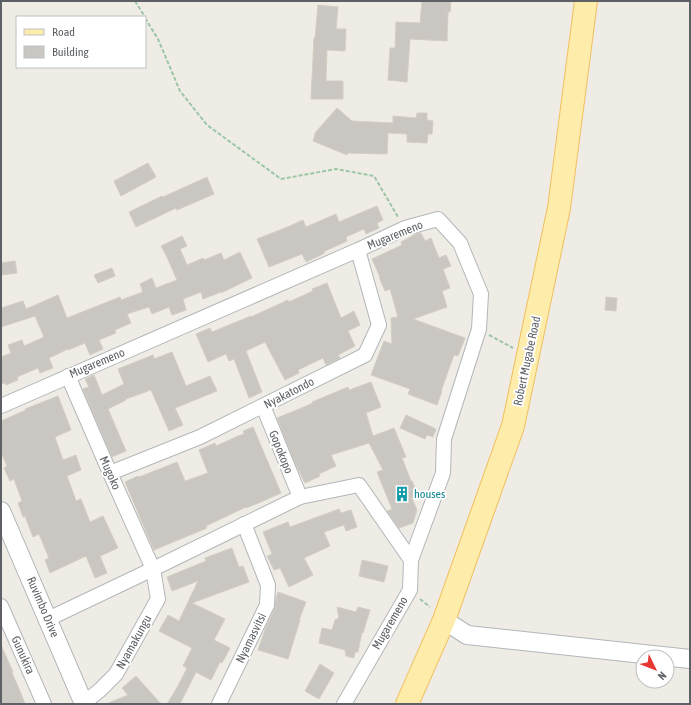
<svg xmlns="http://www.w3.org/2000/svg" width="691" height="705" font-family="'Asap Condensed',sans-serif">
	<style>
		.building { fill: #cac7c2; stroke: #d4cec3 }
		.lines { fill: none; stroke-linecap: round; stroke-linejoin: round }
		.minor-casing { stroke: #b3b6ba; stroke-width: 16 }
		.tertiary-casing { stroke: #b3b6ba; stroke-width: 20 }
		.primary-casing { stroke: #f1bf5d; stroke-width: 24 }
		.path { stroke: #9bc7a6; stroke-width: 2; stroke-dasharray: 4 2; stroke-linecap: butt }
		.minor { stroke: #fff; stroke-width: 14 }
		.tertiary { stroke: #fff; stroke-width: 18 }
		.primary { stroke: #feecab; stroke-width: 22 }
		.labels { text-anchor: middle; dominant-baseline: central; stroke-width: 3.5; stroke-linejoin: round; paint-order: stroke }
		.street-label { font-size: 12px; fill: #5d6166; stroke: #fff }
		.culture-label { font-size: 12px; fill: #0d838f; stroke: #fff; text-anchor: start }
	</style>
	<rect width="100%" height="100%" fill="#efece5"/>
	<g class="building">
		<path d="M422,1H451L450,12H448L447,41L410,39L407,82L388,80L390,48H395L396,22L420,23Z"/>
		<path d="M318,5L338,7L336,29H346L345,51L327,50L326,81H343V99H311L314,38H315Z"/>
		<path d="M337,108L352,121L393,123V116L416,118L417,113H427V120L433,121L432,134H428L427,143L407,142V134L388,133L387,154L348,153L347,155L313,141L315,135V133Z"/>
		<path d="M148,163L156,177L121,196L114,181Z"/>
		<path d="M207,177L214,194L177,210L176,208L136,227L129,212L162,196L163,197Z"/>
		<path d="M377,206L383,220L377,223L379,228L366,234L364,229L346,237L347,241L323,252L325,253L306,262L302,254L269,267L257,239L290,226L303,220L306,227L336,214L339,222Z"/>
		<path d="M418,233H421L425,241L431,238L439,258L446,255L451,266L443,269L450,288L442,291L447,307L413,319L465,338L458,356L454,355L441,391H442L437,405L408,394L410,389L371,375L384,341L392,344L391,318L398,317L390,289L385,291L379,277H380L372,259L402,245L401,242Z"/>
		<path d="M182,236L187,246L180,249L187,265L203,258L204,260L221,253L224,260L240,252L252,278L221,293V292L203,299L201,292L183,299L186,310L172,315L169,307L152,314L149,307L127,314L131,323L115,330L116,333L99,340L103,349L90,355L85,343L68,350V349L49,358L53,368L40,373L38,368L17,377L18,380L6,385L5,383L1,384V357L11,353L8,345L22,340L24,346L44,337L35,316L1,327V308L23,301L26,309L58,295L67,318L120,297L121,300L143,292L140,284L152,278L156,288L177,280L166,255L161,246Z"/>
		<path d="M15,261L17,273L1,275V263Z"/>
		<path d="M112,268L115,276L98,283L94,275Z"/>
		<path d="M327,283L341,318L354,311L360,325L348,331L355,346L338,355L340,358L326,365L323,358L298,370L299,373L285,380L265,342L246,351L262,392L249,398L234,359L229,361L226,354L208,362L196,334L210,328L212,332L251,316V317L288,300L289,302L313,291L312,289Z"/>
		<path d="M606,297L617,298L616,311L605,310Z"/>
		<path d="M172,352L186,386L210,376L217,391L175,408L183,425L169,431L151,390L126,399V400L108,409L126,451L112,457L83,389L89,387L85,379L94,375L102,395L124,384L118,369L153,355L154,359Z"/>
		<path d="M371,382L381,407L366,413L373,436L394,428L406,457L402,458L411,481H412L418,495L412,498L417,510L413,523L399,528L387,511L392,509L377,472L383,470L369,443L331,455L336,466L319,474L320,476L305,483L294,461L277,418L299,409L313,403L312,402L348,387L349,390Z"/>
		<path d="M58,396L71,430L55,437L63,460L76,455L81,470L67,476L76,501L81,499L90,522L103,516L118,548L100,556L107,573L95,578L86,556L50,573L45,560L49,558L39,534L33,537L25,516L23,517L18,503L22,501L14,479L10,481L4,468L7,466L1,452V421L26,410L25,409Z"/>
		<path d="M406,415L436,429L433,437L427,435L425,439L400,428Z"/>
		<path d="M253,427L281,493L261,502L246,508V507L206,526L207,528L154,550L141,520L125,482L138,476L139,477L162,468L177,462L185,481L208,473L199,450L215,443L216,446L238,436L244,434L243,431Z"/>
		<path d="M339,509L341,513L351,510L357,527L346,531L344,525L324,532L330,546L304,558L313,575L289,587L280,568L274,570L267,556L272,554L263,532L288,522L290,527Z"/>
		<path d="M232,548L239,567L243,566L249,582L192,603L225,619L214,640L230,648L222,663L220,662L211,680L196,672L180,704H167L178,686L187,668L183,666L192,648L159,631L168,615L179,621L198,581L172,591L167,577L206,561L205,558Z"/>
		<path d="M362,560L388,566L384,582L359,576Z"/>
		<path d="M278,592L306,602L299,620H300L288,659L258,650L266,627L275,608L276,598Z"/>
		<path d="M337,607L356,612L358,607L370,610L363,633L362,632L358,652H355L354,658L346,656L345,650L319,643L322,628L332,630L335,620L339,618Z"/>
		<path d="M1,645L13,672L12,673L20,691L25,704H1Z"/>
		<path d="M320,664L334,673L319,699L305,691Z"/>
		<path d="M136,676L161,704H106L128,695L122,688Z"/>
	</g>
	<g class="lines">
		<defs>
			<g id="minor">
				<path d="M68,376L110,473L153,569L158,599L116,674L100,690L84,703"/>
				<path d="M1,406L358,250L405,228L438,219L460,243L481,294L479,329L444,439L443,473L411,560L410,590L344,704"/>
				<path d="M263,406L300,497"/>
				<path d="M110,473L200,437L365,355L379,325L358,250"/>
				<path d="M1,606L44,704"/>
				<path d="M48,619L153,569L300,497L359,485L411,560"/>
				<path d="M219,704L267,605L268,585L244,524"/>
			</g>
			<g id="tertiary">
				<path d="M1,511L84,704"/>
				<path d="M444,620L467,635L690,659"/>
			</g>
			<path id="primary" d="M407,704L444,620L513,426L559,208L586,1"/>
		</defs>
		<use href="#minor" class="minor-casing"/>
		<use href="#tertiary" class="tertiary-casing"/>
		<use href="#primary" class="primary-casing"/>
		<g class="path">
			<path d="M135,1L145,17"/>
			<path d="M145,18L158,39L180,91L207,125L281,179L336,169L374,176L398,217"/>
			<path d="M489,335L513,348"/>
			<path d="M420,599L430,607"/>
		</g>
		<use href="#minor" class="minor"/>
		<use href="#tertiary" class="tertiary"/>
		<use href="#primary" class="primary"/>
	</g>
	<defs>
		<symbol id="building-bare" viewBox="-9 -9 18 18"><path d="M-4-6H4V6H1V3H-1V6H-4ZM-2.5-4.3h1.7v1.8h-1.7ZM.8-4.3h1.7v1.8H.8ZM-2.5-1h1.7V.8h-1.7ZM.8-1h1.7V.8H.8Z" fill="#0f9aa8" stroke="#fff" stroke-width="2.5" paint-order="stroke"/></symbol>
	</defs>
	<g fill-rule="evenodd">
		<use href="#building-bare" x="391" y="483" width="22" height="22"/>
	</g>
	<g class="labels">
		<g class="street-label">
			<text transform="translate(395 235) rotate(-22)">Mugaremeno</text>
			<text transform="translate(527 361) rotate(-78)">Robert Mugabe Road</text>
			<text transform="translate(97 363) rotate(-23)">Mugaremeno</text>
			<text transform="translate(289 393) rotate(-27)">Nyakatondo</text>
			<text transform="translate(281 452) rotate(68)">Gopokopo</text>
			<text transform="translate(110 473) rotate(66)">Mugoko</text>
			<text transform="translate(43 607) rotate(67)">Ruvimbo Drive</text>
			<text transform="translate(390 623) rotate(-60)">Mugaremeno</text>
			<text transform="translate(251 638) rotate(-64)">Nyamasvitsi</text>
			<text transform="translate(134 642) rotate(-61)">Nyamakungu</text>
			<text transform="translate(23 655) rotate(66)">Gunukira</text>
		</g>
		<g class="culture-label">
			<text x="414" y="494">houses</text>
		</g>
	</g>
	<rect width="691" height="705" fill="none" stroke="#5d6166" stroke-width="4"/>
	<rect x="16" y="16" width="130" height="52" fill="#ffffff" stroke="#bec0c2"/>
	<rect x="24" y="29" width="20" height="6" fill="#feecab" stroke="#bec0c2"/>
	<text x="52" y="36" font-size="12" fill="#5d6166">Road</text>
	<rect x="24" y="46" width="20" height="12" fill="#cac7c2" stroke="#bec0c2"/>
	<text x="52" y="56" font-size="12" fill="#5d6166">Building</text>
	<g transform="translate(655 669) rotate(133)"><circle r="19" fill="#ffffff" stroke="#bec0c2"/>
	<path d="M0-3L7 15L0 10L-7 15Z" fill="#e83632"/>
	<text y="-6" font-size="11" font-weight="bold" text-anchor="middle" fill="#5d6166">N</text>
	</g>
</svg>
